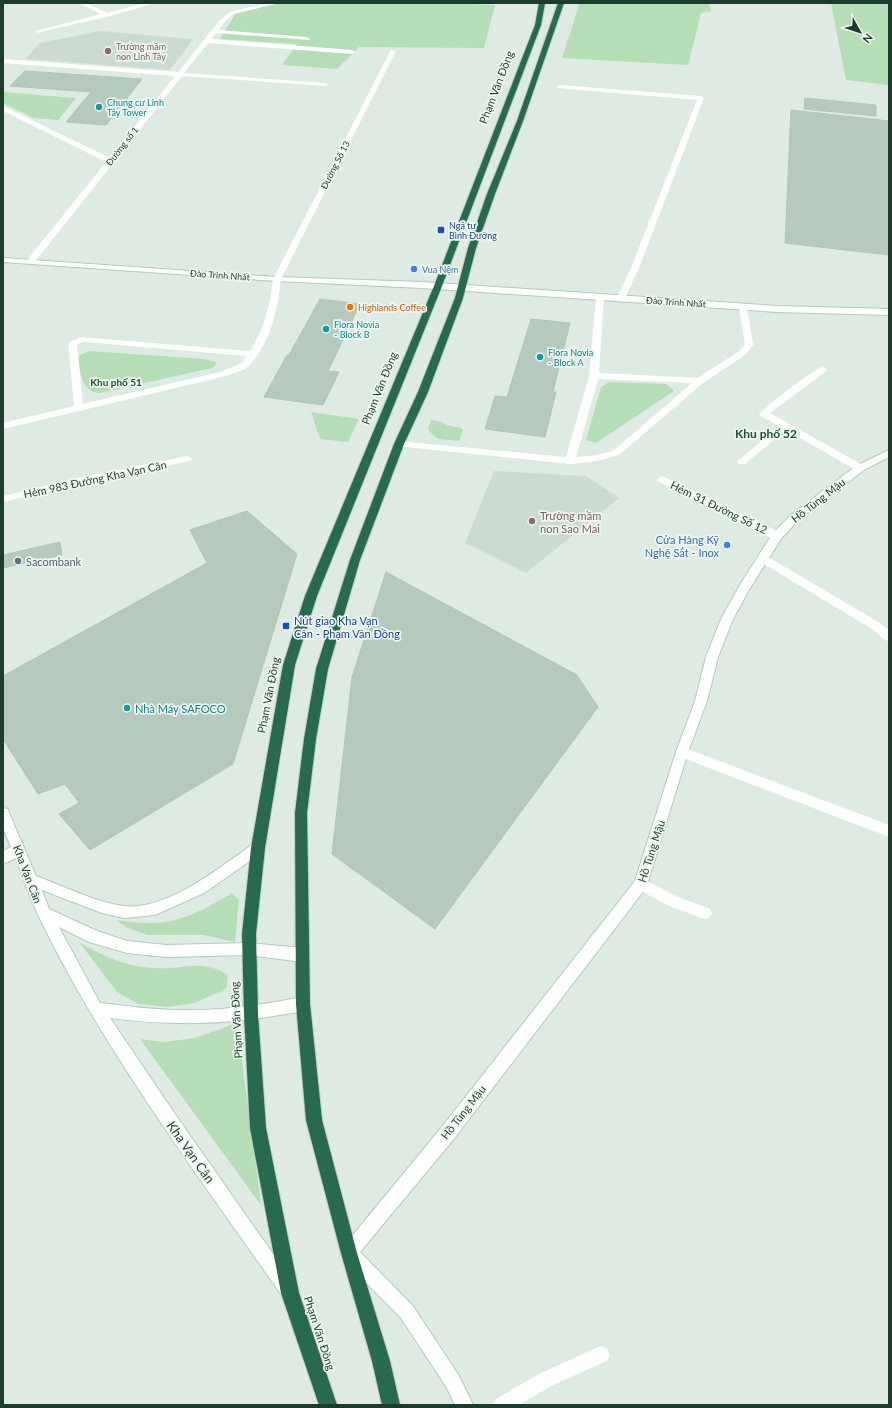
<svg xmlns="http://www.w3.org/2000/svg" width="892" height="1408" font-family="Lato,sans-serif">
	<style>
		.built { fill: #ccdbd1 }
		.green { fill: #b5deb6 }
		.building { fill: #b6c9bd; stroke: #b0c5b7 }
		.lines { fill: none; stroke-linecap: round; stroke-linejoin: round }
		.secondary-casing { stroke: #b1cbbb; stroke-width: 2 }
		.highway-casing { stroke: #c0c8c4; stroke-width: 2 }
		.street { fill: #fff; fill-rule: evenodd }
		.secondary { fill: #fff; fill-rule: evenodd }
		.highway { fill: #286a4d; fill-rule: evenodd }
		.education-dot { fill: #8d6e63; stroke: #eff7f1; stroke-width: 1.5 }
		.culture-dot { fill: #0f9aa8; stroke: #eff7f1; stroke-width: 1.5 }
		.transit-dot { fill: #1a4fb4; stroke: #eff7f1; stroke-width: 1.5 }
		.shop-dot { fill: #3f7fe0; stroke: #eff7f1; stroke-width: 1.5 }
		.food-dot { fill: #e8710a; stroke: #eff7f1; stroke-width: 1.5 }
		.service-dot { fill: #5c6f8a; stroke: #eff7f1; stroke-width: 1.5 }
		.labels { text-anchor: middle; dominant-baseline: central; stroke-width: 3.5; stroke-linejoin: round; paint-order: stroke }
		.far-education-label { font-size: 9px; fill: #785e54; stroke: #eff7f1; text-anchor: start }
		.far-culture-label { font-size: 9px; fill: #0d838f; stroke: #eff7f1; text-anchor: start }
		.far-street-label { font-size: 9px; fill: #1e3c2d; stroke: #eff7f1 }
		.far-transit-label { font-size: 9px; fill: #164399; stroke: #eff7f1; text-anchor: start }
		.far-shop-label { font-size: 9px; fill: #366cbe; stroke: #eff7f1; text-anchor: start }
		.far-food-label { font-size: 9px; fill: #c56008; stroke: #eff7f1; text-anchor: start }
		.far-neighbourhood-label { font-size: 10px; font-weight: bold; fill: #194f35; stroke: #eff7f1 }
		.street-label { font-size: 11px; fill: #1e3c2d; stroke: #eff7f1 }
		.education-label { font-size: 11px; fill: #785e54; stroke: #eff7f1; text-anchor: start }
		.shop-label { font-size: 11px; fill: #366cbe; stroke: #eff7f1; text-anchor: end }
		.service-label { font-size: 11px; fill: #4e5e75; stroke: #eff7f1; text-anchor: start }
		.transit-label { font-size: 11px; fill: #164399; stroke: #eff7f1; text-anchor: start }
		.culture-label { font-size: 11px; fill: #0d838f; stroke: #eff7f1; text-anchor: start }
		.neighbourhood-label { font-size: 12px; font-weight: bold; fill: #194f35; stroke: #eff7f1 }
		.near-street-label { font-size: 13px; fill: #1e3c2d; stroke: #eff7f1 }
	</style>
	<rect width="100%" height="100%" fill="#deebe2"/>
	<g class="built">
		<path d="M100,31L193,39L170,70L25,59L40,43Z"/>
		<path d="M494,471L586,476L619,498L526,573L465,543Z"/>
	</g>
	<g class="green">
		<path d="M280,3H449L495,5L484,48L359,47L337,69L282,65L297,44L220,39L236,13Z"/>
		<path d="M579,3H709L711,11L701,13L688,65L562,58L578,9Z"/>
		<path d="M831,3H889V85L846,80Z"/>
		<path d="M3,92L76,98L58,120L33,118L3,103Z"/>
		<path d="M89,351L204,359L216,362L215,366L212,368L100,393C82,392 82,375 77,360L80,355Z"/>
		<path d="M609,382L666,384L674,391L596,443L586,440L601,387Z"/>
		<path d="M311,412L359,419L348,442L320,439Z"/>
		<path d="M431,420L443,422L445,425L461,428L463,430L459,441L438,439L428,430Z"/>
		<path d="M232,893L239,900L235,942L204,935H147L126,927L116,920C127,921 138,923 149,923C180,924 207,908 232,893Z"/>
		<path d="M79,942C105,957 126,967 156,968C184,970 201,958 228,975L227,987L222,991L194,1003L168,1007L138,1004L117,992Z"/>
		<path d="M237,1023L261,1205L140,1039L164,1042L195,1038Z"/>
	</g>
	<g class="building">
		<path d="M25,71L142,79L106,125L66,122L91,92L10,86Z"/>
		<path d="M805,98L876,105V116L804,109Z"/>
		<path d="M791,110L889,121V255L785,243Z"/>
		<path d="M320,299L360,304L328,371L339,372L323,405L264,397L287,355H289Z"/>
		<path d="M531,319L570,323L553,392H556L545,437L485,429L495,396L507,397Z"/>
		<path d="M247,511L297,554L233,764L90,850L59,814L79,803L65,784L38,794L3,739V676L207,563L190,530Z"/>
		<path d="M60,542L62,555L3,568V555Z"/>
		<path d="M386,572L577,675L598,707L435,929L332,854L352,677Z"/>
	</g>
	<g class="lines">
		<defs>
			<g id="secondary">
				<path d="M3,258L277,277L422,282L777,306L889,309V315L777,312L422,288L277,281L3,262Z"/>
				<path d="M889,450V457L864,470L799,519L781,539L750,588L733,619L718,657L707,701L688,752L646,888L453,1140L360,1252L413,1306L459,1376L473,1405H455L447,1388L401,1318L343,1259L341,1253L343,1247L441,1128L635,881L676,752L695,701L706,657L721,619L741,583L773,533L791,515L856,466Z"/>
				<path d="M3,808L8,809L9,813L36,876C63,886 95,902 123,906C167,911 219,868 253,844L258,842L263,844L265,848L263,852L204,893L155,915L124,918L102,913L42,890L49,909L97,931L127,941L166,945L249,943L302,948L307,950L309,955L307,960L302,962L249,955L166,957L127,953L89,942L59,927L100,1003C127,1006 154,1010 180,1010C222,1011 262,1005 303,997L308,999L310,1004L308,1009L303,1011C234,1024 180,1027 110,1018L177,1117L292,1281L295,1287L292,1293L286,1296L280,1293C195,1171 104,1051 39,917C30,898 23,877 16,858L3,864V851L11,847L3,828Z"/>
			</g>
			<g id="highway">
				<path d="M539,3H545L541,25L442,286L317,596L295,665L265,848L256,934L258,1014L266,1128L299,1293L337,1405H319L281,1293L250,1128L244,1014L242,934L251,848L283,665L305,596L434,286L535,25Z"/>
				<path d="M558,3H564L523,121L495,194L476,248L463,298L428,392L404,444L360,560L328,669L316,739L307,813L310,1004L322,1120L357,1253L390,1361L400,1405H382L372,1361L341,1253L306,1120L296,1004L295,813L304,739L316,669L350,560L394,444L418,392L455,298L468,248L487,194L517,121Z"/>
			</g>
		</defs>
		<use href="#secondary" class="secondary-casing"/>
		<use href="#highway" class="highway-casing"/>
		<g class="street">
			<path d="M78,3H86L107,13L145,3H155L110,16L36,33V31L101,14Z"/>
			<path d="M268,3H279L234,14L225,21L219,30L307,37L310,39L309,40L216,33L211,39L352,50L355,52L352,54L208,43L184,73L325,83L328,85L327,86L182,76L34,263H28V259L106,162L3,111V106L110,158L175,76L3,63V59L178,72L221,19L230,12Z"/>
			<path d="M391,50L396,51L281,279C278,309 270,343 249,366C244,371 233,373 226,376L3,429V423L74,406L68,343L80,337L250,351C264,329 270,305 273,279ZM84,342L246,356L242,363L220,372L83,404L77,344Z"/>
			<path d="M559,85L701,96L704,98L639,268L624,300L621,301L617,298L631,268L697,100L557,88L556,87Z"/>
			<path d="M600,294L604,297L599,373L698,378L739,351L745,345L739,307L743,304L747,307L753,345L745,355L703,383L619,455L597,461L570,464L396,446L394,444L396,442L399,441L566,457L589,376L596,297ZM598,379L692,383L613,451L597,455L576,457Z"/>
			<path d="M822,367L825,368L827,370L825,372L770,413L864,466L865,468L864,470H856L786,430L745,464H739L737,462L739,460L779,426L761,416L759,414C766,406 813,370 822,367Z"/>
			<path d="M187,456L190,457L192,459L190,461L78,484L3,502V496L78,478Z"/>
			<path d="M662,476L781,533L782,536L781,539H773L658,481L657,479Z"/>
			<path d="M763,554L880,623L889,631V641L885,640L872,629L759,561L758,558L759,555Z"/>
			<path d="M682,747L889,825V837L678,756L676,752L678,748Z"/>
			<path d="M641,878L678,897L710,909L712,913L710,917L705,919L669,906L636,888L634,884L636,880Z"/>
			<path d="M601,1346L607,1349L610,1355L607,1361L553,1385L519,1405H493L496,1399L541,1373Z"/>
		</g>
		<use href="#secondary" class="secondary"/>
		<use href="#highway" class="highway"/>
	</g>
	<g class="education-dot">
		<circle cx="108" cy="51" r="4"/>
		<circle cx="532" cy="521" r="4"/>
	</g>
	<g class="culture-dot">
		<circle cx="99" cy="107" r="4"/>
		<circle cx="326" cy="329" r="4"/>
		<circle cx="540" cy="357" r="4"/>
		<circle cx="127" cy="708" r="4"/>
	</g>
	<g class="transit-dot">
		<rect x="437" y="226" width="8" height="8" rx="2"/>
		<rect x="282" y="622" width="8" height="8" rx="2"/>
	</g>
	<g class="shop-dot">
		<circle cx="414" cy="269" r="4"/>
		<circle cx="727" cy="545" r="4"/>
	</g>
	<circle class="food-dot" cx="350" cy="307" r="4"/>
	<circle class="service-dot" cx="18" cy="561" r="4"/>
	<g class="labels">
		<g class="far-education-label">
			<text x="116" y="46">Trường mầm<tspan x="116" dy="10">non Linh Tây</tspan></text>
		</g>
		<g class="far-culture-label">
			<text x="107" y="102">Chung cư Linh<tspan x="107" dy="10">Tây Tower</tspan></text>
			<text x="334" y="324">Flora Novia<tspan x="334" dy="10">- Block B</tspan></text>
			<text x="548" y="352">Flora Novia<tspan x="548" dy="10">- Block A</tspan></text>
		</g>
		<g class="far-street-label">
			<text transform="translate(122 146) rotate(-52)">Đường số 1</text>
			<text transform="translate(335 165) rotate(-63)">Đường Số 13</text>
			<text transform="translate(220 275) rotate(4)">Đào Trinh Nhất</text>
			<text transform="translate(676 302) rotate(4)">Đào Trinh Nhất</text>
		</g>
		<g class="far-transit-label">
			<text x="449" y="225">Ngã tư<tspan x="449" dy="10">Bình Đường</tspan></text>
		</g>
		<g class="far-shop-label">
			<text x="422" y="269">Vua Nệm</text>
		</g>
		<g class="far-food-label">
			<text x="358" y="307">Highlands Coffee</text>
		</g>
		<g class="far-neighbourhood-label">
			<text x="116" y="382">Khu phố 51</text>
		</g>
		<g class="street-label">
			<text transform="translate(496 87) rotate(-69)">Phạm Văn Đồng</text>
			<text transform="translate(379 388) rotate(-68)">Phạm Văn Đồng</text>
			<text transform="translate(95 479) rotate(-12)">Hẻm 983 Đường Kha Vạn Cân</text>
			<text transform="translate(818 500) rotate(-38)">Hồ Tùng Mậu</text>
			<text transform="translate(719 507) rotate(26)">Hẻm 31 Đường Số 12</text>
			<text transform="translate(268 695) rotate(-79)">Phạm Văn Đồng</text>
			<text transform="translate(651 851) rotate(-72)">Hồ Tùng Mậu</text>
			<text transform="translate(28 874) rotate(69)">Kha Vạn Cân</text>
			<text transform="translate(236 1020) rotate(-93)">Phạm Văn Đồng</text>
			<text transform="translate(463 1112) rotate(-52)">Hồ Tùng Mậu</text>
			<text transform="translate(320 1333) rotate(72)">Phạm Văn Đồng</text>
		</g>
		<g class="education-label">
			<text x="540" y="515">Trường mầm<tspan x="540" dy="13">non Sao Mai</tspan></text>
		</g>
		<g class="shop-label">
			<text x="719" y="539">Cửa Hàng Kỹ<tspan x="719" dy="13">Nghệ Sắt - Inox</tspan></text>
		</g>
		<g class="service-label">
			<text x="26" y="561">Sacombank</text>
		</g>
		<g class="transit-label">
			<text x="294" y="620">Nút giao Kha Vạn<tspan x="294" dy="13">Cân - Phạm Văn Đồng</tspan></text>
		</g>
		<g class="culture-label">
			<text x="135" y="708">Nhà Máy SAFOCO</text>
		</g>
		<g class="neighbourhood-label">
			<text x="766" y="433">Khu phố 52</text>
		</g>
		<g class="near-street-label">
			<text transform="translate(191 1152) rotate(55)">Kha Vạn Cân</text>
		</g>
	</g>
	<rect width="892" height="1408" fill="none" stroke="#1e3c2d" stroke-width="8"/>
	<g transform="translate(860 32) rotate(129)" stroke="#eff7f1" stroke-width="3" paint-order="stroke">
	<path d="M0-3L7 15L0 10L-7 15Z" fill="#1e3c2d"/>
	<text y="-6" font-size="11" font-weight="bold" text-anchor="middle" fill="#1e3c2d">N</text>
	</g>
</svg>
